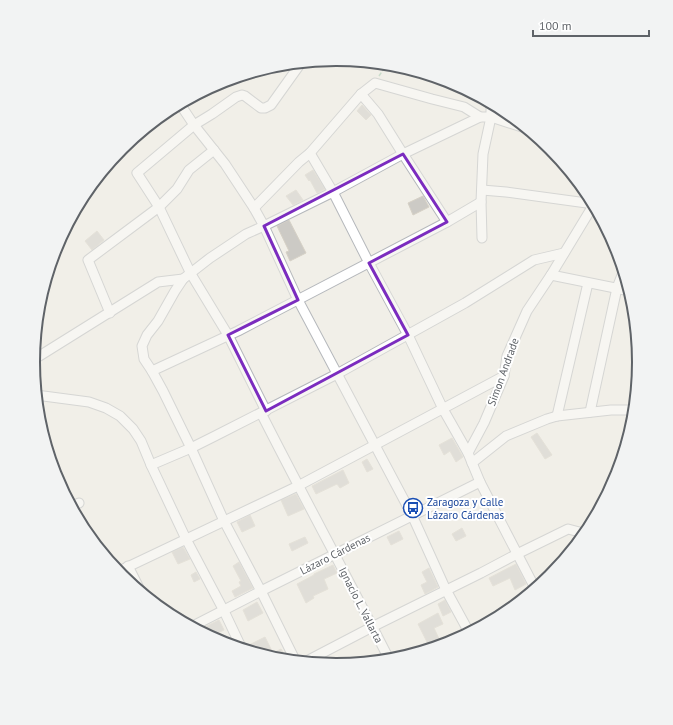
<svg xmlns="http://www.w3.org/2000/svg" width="673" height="725" font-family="'PT Sans',sans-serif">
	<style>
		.building { fill: #cccac5; stroke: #d6d1c6 }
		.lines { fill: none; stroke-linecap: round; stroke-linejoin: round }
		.minor-casing { stroke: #b5b8bc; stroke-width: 11 }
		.path { stroke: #9cc7a9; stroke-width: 1.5; stroke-dasharray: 4 2; stroke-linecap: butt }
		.minor { stroke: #fff; stroke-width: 9 }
		.marked { fill: none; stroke: #7b2cbf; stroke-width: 3; stroke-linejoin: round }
		.labels { text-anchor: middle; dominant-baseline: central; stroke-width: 4; stroke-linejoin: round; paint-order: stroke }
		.street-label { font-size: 11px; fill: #5f6368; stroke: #fff }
		.transit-label { font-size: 11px; fill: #164399; stroke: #fff; text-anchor: start }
		.rim { fill: none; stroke: #5f6368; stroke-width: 2 }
	</style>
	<rect width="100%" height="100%" fill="#f1efe8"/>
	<g class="building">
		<path d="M362,105L371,115L366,120L357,111Z"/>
		<path d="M313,170L325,189L317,193L310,180L309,181L305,175Z"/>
		<path d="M296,190L303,200L293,205L286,196Z"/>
		<path d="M423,196L429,207L413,215L408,203Z"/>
		<path d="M289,220L306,253L290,261L286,252L289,251L277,226Z"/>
		<path d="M97,231L104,240L92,250L85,241Z"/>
		<path d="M537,433L552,455L545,459L531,437Z"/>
		<path d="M452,438L463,457L456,462L450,451L444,455L439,445Z"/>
		<path d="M367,459L373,469L367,472L362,462Z"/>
		<path d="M343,470L349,483L340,488L337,484L316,494L312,486Z"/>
		<path d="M296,494L304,509L288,516L281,500Z"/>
		<path d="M250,515L255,526L242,532L237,522Z"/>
		<path d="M462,528L466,536L456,541L452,534Z"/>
		<path d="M399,531L403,539L391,545L387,537Z"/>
		<path d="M305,537L308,543L292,551L289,544Z"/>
		<path d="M183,547L190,559L178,564L172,552Z"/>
		<path d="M239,562L253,588L235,597L232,591L241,586L239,582L241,581L233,566Z"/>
		<path d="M516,564L526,584L515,590L510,578L493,586L489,578Z"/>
		<path d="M333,565L337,573L324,579L328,589L313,596L314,598L306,603L297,584L314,575V574Z"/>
		<path d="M429,568L438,587L425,594L421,585L427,582L422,572Z"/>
		<path d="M196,572L200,579L194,582L191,575Z"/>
		<path d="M445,600L451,612L443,616L438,604Z"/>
		<path d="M257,602L263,613L248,621L243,610Z"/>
		<path d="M438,613L443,624L434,628L440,641L429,646L418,624Z"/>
		<path d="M219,620L224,630L209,637L197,631Z"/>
		<path d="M265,637L273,653L281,649L288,661L277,660L253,653L249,645Z"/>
	</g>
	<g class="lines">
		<defs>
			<g id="minor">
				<path d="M361,94L378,114L403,154L447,222"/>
				<path d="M180,104L194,125L225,164L254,208L264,226L298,300L412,515L446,590L470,634"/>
				<path d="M310,153L333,192L369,263L408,335L443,409L468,453L480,482L536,590"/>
				<path d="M482,190L506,192L594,204"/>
				<path d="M254,208L299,162L310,153L361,94L375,83L432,99L464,107L480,117"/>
				<path d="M482,238L481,202L483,154L491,117V103"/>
				<path d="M551,275L630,291"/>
				<path d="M110,313L88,260L159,207L177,189L189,170L214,150"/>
				<path d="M33,360L158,282L183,279"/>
				<path d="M152,371L238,331L447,222L481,202"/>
				<path d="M36,395L89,402L106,408L120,416L133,429L141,441L151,465L186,539L224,611L242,649"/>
				<path d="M266,411L228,335L191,274L159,207L137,173L194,125L212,114L236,97L242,95L245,96L261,108H265L271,105L301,63"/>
				<path d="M590,412L617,288L624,270"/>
				<path d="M261,413C303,496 348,578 390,661"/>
				<path d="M557,416L588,283"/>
				<path d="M468,453L484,423L504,376L507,356L527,311L551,275L594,204"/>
				<path d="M472,463L506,436L547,419L557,416L611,410H635"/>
				<path d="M151,465L191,448L215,436L337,374L465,303L534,260L564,253"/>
				<path d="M71,507L79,503"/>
				<path d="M128,566L142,594"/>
				<path d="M117,572L298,486L504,376"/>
				<path d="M191,627L261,591L480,482"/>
				<path d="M296,662L261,591L224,521L191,448L163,391L152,371L144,359L142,346L147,335L158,321L175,291L183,279L210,258L246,234L264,226L333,192L403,154L480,117H491L528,129"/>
				<path d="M303,663L372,627L481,573L517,554L568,529L587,534"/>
			</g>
		</defs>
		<use href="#minor" class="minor-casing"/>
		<path class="path" d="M379,76L387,64"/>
		<use href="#minor" class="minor"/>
	</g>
	<path d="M0 0H673V725H0ZM403,154L447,222L369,263L408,335L266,411L228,335L298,300L264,226Z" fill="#f1efe8" fill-opacity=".55" fill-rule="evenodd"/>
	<path class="marked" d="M403,154L447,222L369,263L408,335L266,411L228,335L298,300L264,226Z"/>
	<defs>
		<symbol id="bus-ring" viewBox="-11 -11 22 22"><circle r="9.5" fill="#fff" stroke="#1a4fb4" stroke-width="1.5"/><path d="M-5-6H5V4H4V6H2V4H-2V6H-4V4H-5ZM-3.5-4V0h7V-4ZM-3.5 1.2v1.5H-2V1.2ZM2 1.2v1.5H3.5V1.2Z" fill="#1a4fb4"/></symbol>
	</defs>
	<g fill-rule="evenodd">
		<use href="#bus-ring" x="402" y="497" width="22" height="22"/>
	</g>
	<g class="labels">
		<g class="street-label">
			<text transform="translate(503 372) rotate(-70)">Simon Andrade</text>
			<text transform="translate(335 554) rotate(-27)">Lázaro Cárdenas</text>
			<text transform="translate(361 605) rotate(63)">Ignacio L. Vallarta</text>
		</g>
		<g class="transit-label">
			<text x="427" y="502">Zaragoza y Calle<tspan x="427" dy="13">Lázaro Cárdenas</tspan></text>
		</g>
	</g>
	<path d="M0 0H673V725H0ZM40 362a296 296 0 1 1 592 0a296 296 0 1 1-592 0Z" fill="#f2f3f3" fill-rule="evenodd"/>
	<path class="rim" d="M40 362a296 296 0 1 1 592 0a296 296 0 1 1-592 0Z"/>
	<path d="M533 30v6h116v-6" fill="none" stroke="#5f6368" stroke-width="2"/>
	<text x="539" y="30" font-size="12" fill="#5f6368" stroke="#ffffff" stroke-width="3" paint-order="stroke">100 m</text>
</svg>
